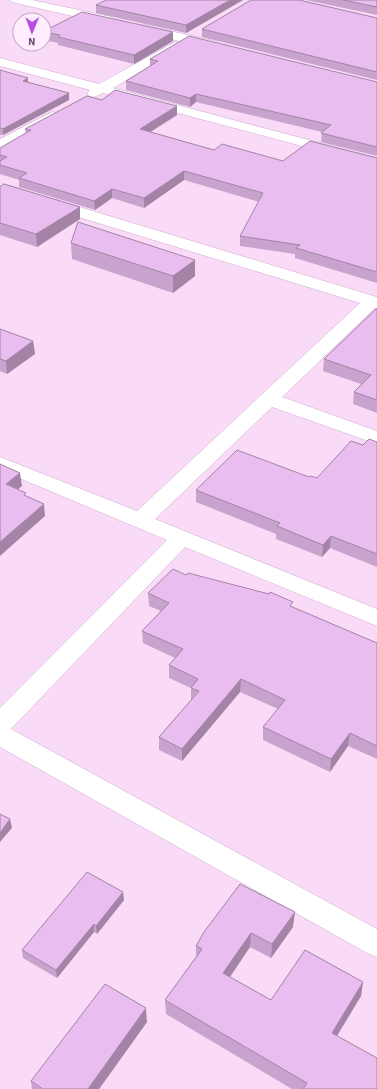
<svg xmlns="http://www.w3.org/2000/svg" width="377" height="1089" font-family="'Source Sans 3',sans-serif">
	<style>
		.residential { fill: #f9dbf7; fill-rule: evenodd }
		.lines { fill: none; stroke-linecap: round; stroke-linejoin: round }
		.minor-casing { stroke: #ccadce; stroke-width: 1 }
		.minor { fill: #fff; fill-rule: evenodd }
		.wall { fill: #c8a3ce }
		.shaded-wall { fill: #a384a7 }
		.building { fill: #e9bdef; stroke: #a384a7 }
	</style>
	<rect width="100%" height="100%" fill="#fce7fa"/>
	<path class="residential" d="M0,0H377V1089H0ZM20,20H44V44H20Z"/>
	<g class="lines">
		<defs>
			<g id="minor">
				<path d="M10,0H32L107,16L111,17L113,20L111,23L107,24L16,3L12,2Z"/>
				<path d="M144,25L218,42L220,45L218,48L214,49L140,32L138,29L140,26Z"/>
				<path d="M175,42L179,43L181,46L179,49L113,88L377,158V166L103,93L94,97L89,96L87,93L90,90L0,66V58L99,84Z"/>
				<path d="M52,112L57,113L59,116L57,119L5,148L0,149V139Z"/>
				<path d="M0,183L377,297V308H375L282,397L377,431V444L272,407L155,519L377,609V626L185,547L11,729L377,929V957L367,953L0,747V708L167,540L0,470V457L137,511L360,303L0,193Z"/>
			</g>
		</defs>
		<use href="#minor" class="minor-casing"/>
		<use href="#minor" class="minor"/>
	</g>
	<g class="wall">
		<path d="M243,0L186,33L96,13V5Z"/>
		<path d="M306,0H377V15Z"/>
		<path d="M377,18V80L202,37V29Z"/>
		<path d="M44,31L173,32V41L134,64L58,45V43L44,40Z"/>
		<path d="M150,59L377,82V156L321,142L322,132L196,102L190,107L126,90V81L150,66Z"/>
		<path d="M0,70L28,78V82L69,93V100L3,135H0Z"/>
		<path d="M102,100L177,106V115L150,132L214,150L283,161L377,158V283L295,258V254L240,246V236L259,202L184,180L144,208L112,198L95,210L19,187V180L0,174V148L26,133L25,129Z"/>
		<path d="M0,186L80,219L37,247L0,235Z"/>
		<path d="M71,243L195,276L173,293L72,259Z"/>
		<path d="M377,308V413L353,404L354,392L361,384L323,371L324,359Z"/>
		<path d="M0,329L33,341L35,354L7,374L0,371Z"/>
		<path d="M377,442V567L330,548L322,557L276,539V534L196,502V490L309,477L317,478L363,445Z"/>
		<path d="M186,575L293,607L377,643V759L348,746L330,772L263,740V727L278,709L240,692L182,761L159,750V737L191,700V688L169,678V665L175,658L143,643L142,631L161,611L149,606L148,593Z"/>
		<path d="M124,900L97,934L94,932L57,978L23,958L22,950Z"/>
		<path d="M293,927L271,958L250,947L230,977L271,1000L363,982L361,996L337,1036L377,1089H292L166,1014L165,1000L196,957V946L204,932Z"/>
		<path d="M147,1022L99,1089H32L31,1081Z"/>
	</g>
	<g class="shaded-wall">
		<path d="M230,0H243L186,33V25Z"/>
		<path d="M173,32V41L134,64V55Z"/>
		<path d="M28,78V84L23,81Z"/>
		<path d="M69,93V100L3,135V129Z"/>
		<path d="M196,94V102L190,107V98Z"/>
		<path d="M177,106V115L141,138L140,129Z"/>
		<path d="M184,171V180L144,208V198Z"/>
		<path d="M112,189V198L95,210L94,201Z"/>
		<path d="M80,207V219L37,247L36,234Z"/>
		<path d="M195,260V276L173,293V276Z"/>
		<path d="M33,341L35,354L7,374L6,361Z"/>
		<path d="M20,473L22,486L8,497L6,484Z"/>
		<path d="M44,504L45,516L0,556V542Z"/>
		<path d="M331,536L330,548L322,557L323,545Z"/>
		<path d="M241,679L240,692L182,761V749Z"/>
		<path d="M350,733L348,746L330,772L331,759Z"/>
		<path d="M10,819L12,828L0,842V833Z"/>
		<path d="M123,892L124,900L97,934L96,926Z"/>
		<path d="M295,912L293,927L271,958L272,944Z"/>
		<path d="M94,924V932L57,978L56,970Z"/>
		<path d="M251,933L250,947L223,987V973Z"/>
		<path d="M363,982L361,996L330,1047L332,1033Z"/>
		<path d="M146,1008L147,1022L99,1089H88Z"/>
	</g>
	<g class="building">
		<path d="M106,0H230L186,25L96,5Z"/>
		<path d="M251,0H299L377,18V72L202,29Z"/>
		<path d="M343,0H377V7Z"/>
		<path d="M82,12L173,32L134,55L58,37L60,35L44,32V31Z"/>
		<path d="M189,36L377,82V147L321,133L331,125L196,94L190,98L126,81L158,61L150,59Z"/>
		<path d="M0,70L28,78L23,81L69,93L3,129L0,128Z"/>
		<path d="M115,90L177,106L140,129L214,150L222,144L283,161L310,141L377,158V272L296,248L300,245L240,236L263,193L184,171L144,198L112,189L94,201L19,178L27,173L0,165V161L7,157L0,155V148L31,130L25,129L87,96L102,100Z"/>
		<path d="M4,184L80,207L36,234L0,223V186Z"/>
		<path d="M78,222L195,260L173,276L71,243Z"/>
		<path d="M377,308V400L354,392L371,375L324,359Z"/>
		<path d="M0,329L33,341L6,361L0,359Z"/>
		<path d="M369,439L377,442V554L331,536L323,545L277,526L280,523L196,490L237,450L309,477L311,476L317,478L351,441L363,445Z"/>
		<path d="M0,464L20,473L6,484L26,493L24,495L44,504L0,542Z"/>
		<path d="M173,569L186,575L188,573L269,594L270,592L293,602L290,606L377,643V746L350,733L331,759L263,727L285,700L241,679L182,749L159,737L199,691L191,688L198,679L169,665L183,649L142,631L169,603L148,593Z"/>
		<path d="M0,814L10,819L0,833Z"/>
		<path d="M87,872L123,892L96,926L94,924L56,970L22,950Z"/>
		<path d="M240,884L295,912L272,944L251,933L223,973L271,1000L305,950L363,982L332,1033L377,1058V1089H303L307,1083L165,1000L202,949L196,946L204,932Z"/>
		<path d="M105,984L146,1008L88,1089H43L31,1081Z"/>
	</g>
	<g transform="translate(32 32) rotate(181)"><circle r="19" fill="#ffedfd" stroke="#c5acc7"/>
	<path d="M0-3L7 15L0 10L-7 15Z" fill="#b84ee4"/>
	<text y="-6" font-size="11" font-weight="bold" text-anchor="middle" fill="#6f4b75">N</text>
	</g>
</svg>
